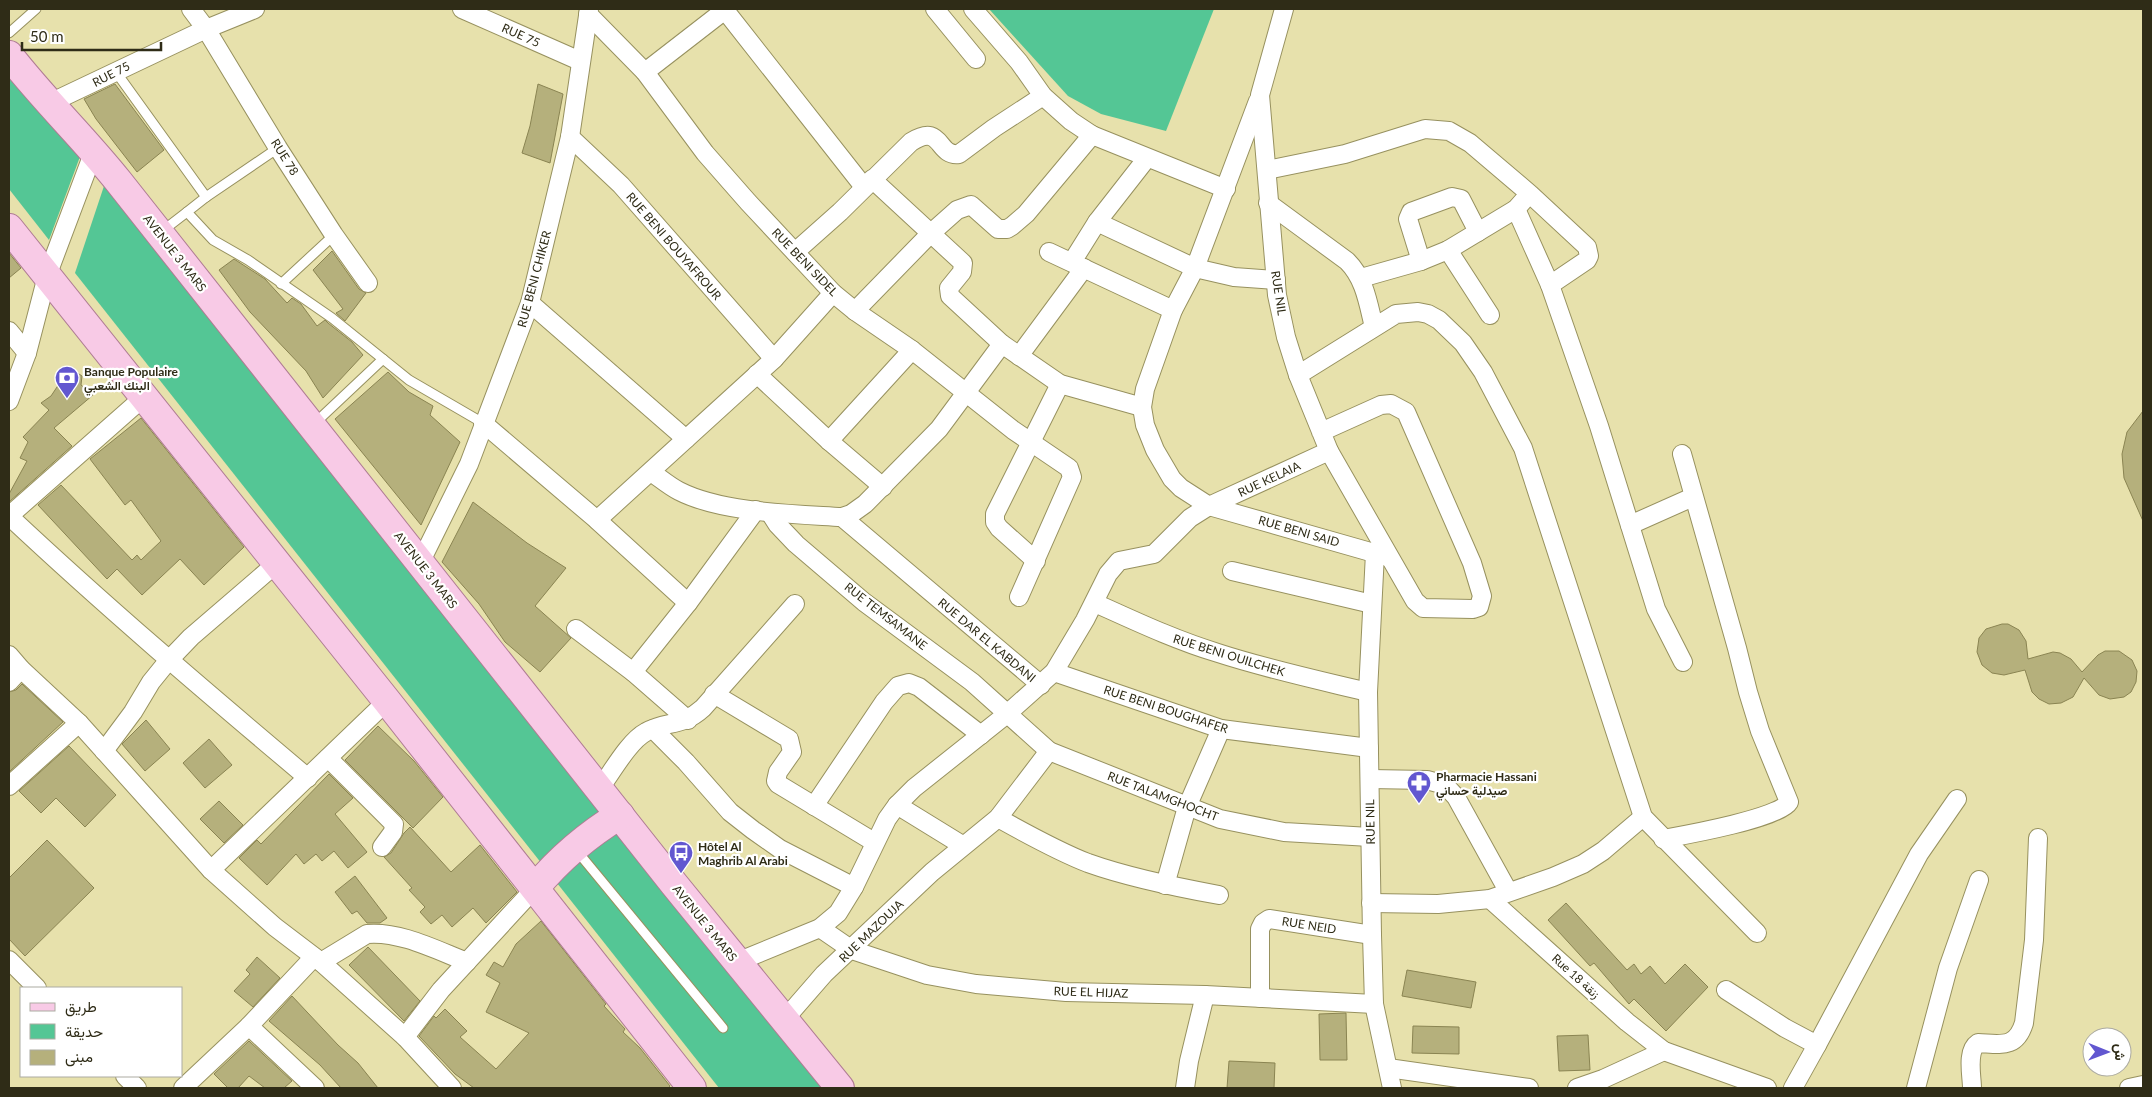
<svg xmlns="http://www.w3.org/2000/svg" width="2152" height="1097" font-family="Lato,Vazirmatn,sans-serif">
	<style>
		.green { fill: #54c695 }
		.building { fill: #b5b07c; stroke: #8a8452 }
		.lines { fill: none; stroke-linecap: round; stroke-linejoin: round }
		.lane-casing { stroke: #97915f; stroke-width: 11 }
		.street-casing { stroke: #97915f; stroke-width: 20 }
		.primary-casing { stroke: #af7c93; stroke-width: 30 }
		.lane { stroke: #fff; stroke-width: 9 }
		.street { stroke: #fff; stroke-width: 18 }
		.primary { stroke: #f8cae6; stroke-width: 28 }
		.labels { text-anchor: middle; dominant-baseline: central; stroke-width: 4.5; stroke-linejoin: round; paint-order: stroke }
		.street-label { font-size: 12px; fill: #2f2c17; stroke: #fff }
		.poi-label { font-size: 12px; font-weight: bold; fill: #2f2c17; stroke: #fff; text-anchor: start }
	</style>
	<rect width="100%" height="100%" fill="#e7e1ac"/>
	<g class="green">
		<path d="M989,9H1214L1166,131L1101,114L1068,96Z"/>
		<path d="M9,56L81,154L49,240L9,189Z"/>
		<path d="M104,186L836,1088H719L75,273Z"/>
	</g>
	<g class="building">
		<path d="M115,84L164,150L137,172L96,119L84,99Z"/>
		<path d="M538,84L563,94L550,163L522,153L530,126Z"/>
		<path d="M332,251L359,289L366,293L345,321L336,313L343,309L313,270Z"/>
		<path d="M9,253L21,268L9,278Z"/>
		<path d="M234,259L265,279L287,303L292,298L301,304L317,326L325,320L328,323L352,342L363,355L323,398L306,371L250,312L219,270Z"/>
		<path d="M67,372H76L82,376L81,385L93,395L54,428L72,446L9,502V494L27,461L20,458L28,442L23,437L49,410L41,403L51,396Z"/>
		<path d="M388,372L409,392L433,406L430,415L460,442L421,525L335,419Z"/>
		<path d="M2143,411V521L2124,478L2122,454L2127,432Z"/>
		<path d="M141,418L244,547L204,585L180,559L142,595L117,569L107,579L38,505L61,485L132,560L137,555L141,560L161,541L131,500L125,505L90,459Z"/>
		<path d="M473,502L527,543L566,568L535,606L571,638L540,672L505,642L479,604L442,562Z"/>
		<path d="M2002,624H2008L2019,630L2026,641L2028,659L2053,652L2060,653L2071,659L2082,672L2098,655L2105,651H2119L2132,660L2137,671L2136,682L2131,692L2124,697L2110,699L2099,695L2084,678L2073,697L2061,703L2049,704L2039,699L2032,692L2025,670L2004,675L1992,673L1982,665L1977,652L1979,638L1986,629Z"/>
		<path d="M22,684L63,722L9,772V692L16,690Z"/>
		<path d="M146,720L170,749L145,771L122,744Z"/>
		<path d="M378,726L414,761L443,797L413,828L345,760Z"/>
		<path d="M209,739L232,765L205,788L183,763Z"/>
		<path d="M69,746L116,795L85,827L56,798L41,813L19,791Z"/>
		<path d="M329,774L353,798L335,814L367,852L348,868L334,851L322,861L316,854L304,864L296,854L267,885L239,858L257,840L261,844Z"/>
		<path d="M219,801L243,825L224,843L200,819Z"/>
		<path d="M410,827L451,872L480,845L517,892L486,923L473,908L452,927L442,915L431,924L420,912L425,907L409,890L412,888L384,857L391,853L404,833Z"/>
		<path d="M47,840L94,888L25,956L9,939V878Z"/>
		<path d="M355,876L387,918L380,923H367L357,911L352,914L335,892Z"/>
		<path d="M1566,903L1627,970L1634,964L1641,974L1650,966L1665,984L1685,964L1708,987L1666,1031L1634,999L1629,1004L1594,963L1590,966L1548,920Z"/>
		<path d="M541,921L606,1004L604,1006L625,1029L623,1032L640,1048L670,1086L668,1088H474L455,1074L419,1036L434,1016L436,1018L445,1009L467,1031L460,1037L496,1069L529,1033L486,1012L500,983L486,975L494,962L503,967L516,944Z"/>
		<path d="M368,947L420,1001L404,1021L349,965Z"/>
		<path d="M257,957L280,978L253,1007L234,991L250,974L246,970Z"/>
		<path d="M1407,970L1476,982L1471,1008L1402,996Z"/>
		<path d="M292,996L338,1045L358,1063L378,1088H341L320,1065L269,1021Z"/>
		<path d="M1346,1013L1347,1060H1320L1319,1014Z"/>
		<path d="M1413,1026L1459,1027V1054L1412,1053Z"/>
		<path d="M1588,1035L1590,1070L1559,1071L1557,1036Z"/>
		<path d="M249,1041L292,1081L284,1088H265L249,1076L238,1088H228L214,1074Z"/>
		<path d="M1229,1061L1275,1063L1274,1088H1227Z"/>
	</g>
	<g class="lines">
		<defs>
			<g id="lane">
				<path d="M9,33L36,9"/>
				<path d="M116,72L206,197"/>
				<path d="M278,148L206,197L187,212L213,240L248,260L332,318L409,380L483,423"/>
				<path d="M161,232L187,212"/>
				<path d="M281,284L334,235"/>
				<path d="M314,424L383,359"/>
				<path d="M577,851L723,1028"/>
			</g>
			<g id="street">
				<path d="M191,9L206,29L278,148L334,235L368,283"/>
				<path d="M462,9L580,61"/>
				<path d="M724,9L864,187"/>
				<path d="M935,9L976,59"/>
				<path d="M973,9L1019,62L1043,96L1071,121L1092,135L1226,189"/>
				<path d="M1284,9L1260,95L1277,295L1286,337L1298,375L1329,451L1415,601L1423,608L1473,609L1479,607L1482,596L1472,563L1406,412L1391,404L1381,405L1321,432"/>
				<path d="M588,14L645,72L705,153L748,202L833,293L855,311L912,350L1013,430L1069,468L1072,477L1019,597"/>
				<path d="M645,72L725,10"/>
				<path d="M1258,101L1195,268L1173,310L1145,389L1142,407L1145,425L1155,450L1172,479L1181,488L1209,506L1388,557"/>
				<path d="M50,103L206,29L255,9"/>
				<path d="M570,137L621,185L774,359"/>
				<path d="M1267,170L1345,154L1425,129L1449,131L1470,143L1530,194L1587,247L1589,256L1587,260L1550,285"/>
				<path d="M872,179L963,263L962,272L949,288L950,296L1002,344L1060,384L1142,407"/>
				<path d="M1268,203L1347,261C1365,279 1368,303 1374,327"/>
				<path d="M1516,209L1550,285L1599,426L1656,609L1683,662"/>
				<path d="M1097,222L1195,268L1234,277L1276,280"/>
				<path d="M1448,250L1490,315"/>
				<path d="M795,252L840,212L911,142C943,122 936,157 959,154L994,128L1043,96"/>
				<path d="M1049,252L1173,310"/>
				<path d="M1421,261L1408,219L1411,212L1452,197L1461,199L1478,232"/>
				<path d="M1072,262L1097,222L1147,158"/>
				<path d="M1361,278L1421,261L1448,250L1516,209L1523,201"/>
				<path d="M530,303L686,439"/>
				<path d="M855,311L930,234L957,210L971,205L998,229H1007L1012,226L1026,214L1092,135"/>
				<path d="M9,331L27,353"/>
				<path d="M1019,356L1084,268"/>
				<path d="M757,374L829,441L883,487"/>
				<path d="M1298,375L1396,314L1418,312L1428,314L1439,320L1463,343L1483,372L1523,448L1643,817L1757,933"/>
				<path d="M9,401L27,353L47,276L94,151"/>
				<path d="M483,423L597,520L688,603"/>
				<path d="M829,441L912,350"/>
				<path d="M651,472C660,478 669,486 679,491C722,513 794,514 842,517L851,514L865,504L939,429L1002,344"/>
				<path d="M770,513L777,524L796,544L864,602L972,682L1049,751L1220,819L1284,832L1370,837"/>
				<path d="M9,516C106,607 206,692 308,778"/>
				<path d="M9,516L145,396"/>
				<path d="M842,517L1041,685"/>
				<path d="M597,520L774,359L833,293"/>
				<path d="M1630,525L1693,497"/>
				<path d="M1375,553L1368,692L1372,935L1374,1004L1392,1088"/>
				<path d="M1036,561L999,528L995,522V514L1060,384"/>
				<path d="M420,563L469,464L530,303L570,137L589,9"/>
				<path d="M1232,571L1372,604"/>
				<path d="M1095,603C1135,621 1175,640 1218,653C1267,669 1318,680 1368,692"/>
				<path d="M576,629L633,672L688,720"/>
				<path d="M9,655L21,669L79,723L211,870L275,927L321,962L405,1037L452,1088"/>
				<path d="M633,672L688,603L756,510"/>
				<path d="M1054,672L1221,729L1369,748"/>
				<path d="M9,682L21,669"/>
				<path d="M714,694L789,739L792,752L778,772L776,781L778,784L874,842"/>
				<path d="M653,729L686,762L730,812L753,830L780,849L854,887"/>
				<path d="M104,751L133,712L151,682L168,661L191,637L277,563"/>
				<path d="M328,758L394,824L393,832L382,847"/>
				<path d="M1370,779L1427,780L1445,785L1456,797L1508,891"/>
				<path d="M9,786L79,723"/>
				<path d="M600,788C612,772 629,741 646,732C667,720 681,728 703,708L795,604"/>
				<path d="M897,805L962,845"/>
				<path d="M814,806L884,702L898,686L909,683L919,687L981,735"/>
				<path d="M998,818C1027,834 1057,851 1088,863C1130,878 1175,887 1219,895"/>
				<path d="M1663,839C1685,835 1780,818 1789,802L1760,731L1748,692L1737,648L1682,454"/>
				<path d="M211,870L387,701"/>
				<path d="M1165,885L1187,807L1221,729"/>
				<path d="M1490,899L1627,1022L1664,1051L1767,1088"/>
				<path d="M1371,903L1438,904L1490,899L1553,877L1583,864L1603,851L1643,817"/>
				<path d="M820,928L852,950L927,975L976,984L1066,992L1205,995L1374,1004"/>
				<path d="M9,960L37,988"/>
				<path d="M321,962L367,934C400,931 436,950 467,962"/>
				<path d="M737,962L820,928L838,913L854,887L887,819L897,805L914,788L1007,714L1054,672L1085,620L1108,574L1119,561L1154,554L1190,518L1209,506L1329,451"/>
				<path d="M1726,990L1785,1028L1817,1045L1793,1088"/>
				<path d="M1260,998V929L1263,923L1269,919L1372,935"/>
				<path d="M784,1020L824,974L932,872L998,818L1049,751"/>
				<path d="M249,1026L315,1088"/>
				<path d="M405,1037L441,990L535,888"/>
				<path d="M1817,1045L1919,854L1957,799"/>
				<path d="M1388,1068L1529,1088"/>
				<path d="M125,1076L137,1088"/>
				<path d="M183,1088L249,1026L314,957"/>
				<path d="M1185,1088L1189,1061L1205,995"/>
				<path d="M1577,1088L1603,1079L1664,1051"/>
				<path d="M1916,1088L1948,968L1979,880"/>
				<path d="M1972,1088C1972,1076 1966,1051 1978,1043C2001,1044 2016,1049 2024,1023L2034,940L2038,838"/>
				<path d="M2129,1088L2143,1085"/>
			</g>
			<g id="primary">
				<path d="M9,55C43,99 84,138 119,182L674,884L840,1088"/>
				<path d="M9,228L387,701L692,1088"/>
				<path d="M535,888C560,858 587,835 620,815"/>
			</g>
		</defs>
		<use href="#lane" class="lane-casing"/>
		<use href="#street" class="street-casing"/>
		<use href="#primary" class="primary-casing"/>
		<use href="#lane" class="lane"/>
		<use href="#street" class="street"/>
		<use href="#primary" class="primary"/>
	</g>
	<defs>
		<symbol id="bank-pin" viewBox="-11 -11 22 30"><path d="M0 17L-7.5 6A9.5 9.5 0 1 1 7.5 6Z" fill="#6257d0" stroke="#fff"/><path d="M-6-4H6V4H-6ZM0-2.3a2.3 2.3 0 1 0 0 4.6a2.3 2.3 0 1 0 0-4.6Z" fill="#fff"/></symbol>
		<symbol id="pharmacy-pin" viewBox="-11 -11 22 30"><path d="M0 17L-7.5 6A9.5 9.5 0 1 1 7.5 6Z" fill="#6257d0" stroke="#fff"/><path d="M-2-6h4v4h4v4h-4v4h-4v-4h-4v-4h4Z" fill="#fff"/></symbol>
		<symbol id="bus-pin" viewBox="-11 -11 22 30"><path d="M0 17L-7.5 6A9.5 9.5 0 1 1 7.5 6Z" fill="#6257d0" stroke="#fff"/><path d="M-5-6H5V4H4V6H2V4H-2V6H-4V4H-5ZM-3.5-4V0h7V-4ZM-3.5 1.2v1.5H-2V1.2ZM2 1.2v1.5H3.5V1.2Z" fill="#fff"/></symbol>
	</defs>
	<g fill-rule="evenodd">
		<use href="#bank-pin" x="53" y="364" width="28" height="38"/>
		<use href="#pharmacy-pin" x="1405" y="769" width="28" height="38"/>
		<use href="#bus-pin" x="667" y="839" width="28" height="38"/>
	</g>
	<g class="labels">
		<g class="street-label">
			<text transform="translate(521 35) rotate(24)">RUE 75</text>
			<text transform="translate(111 74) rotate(-27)">RUE 75</text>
			<text transform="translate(285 157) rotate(58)">RUE 78</text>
			<text transform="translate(674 246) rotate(49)">RUE BENI BOUYAFROUR</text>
			<text transform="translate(175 253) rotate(52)">AVENUE 3 MARS</text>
			<text transform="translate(805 262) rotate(46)">RUE BENI SIDEL</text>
			<text transform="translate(534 279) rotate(-75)">RUE BENI CHIKER</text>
			<text transform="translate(1279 293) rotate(81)">RUE NIL</text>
			<text transform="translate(1269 479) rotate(-25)">RUE KELAIA</text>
			<text transform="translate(1299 531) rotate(16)">RUE BENI SAID</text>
			<text transform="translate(426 570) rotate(52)">AVENUE 3 MARS</text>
			<text transform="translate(886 616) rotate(38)">RUE TEMSAMANE</text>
			<text transform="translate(987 640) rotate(40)">RUE DAR EL KABDANI</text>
			<text transform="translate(1229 655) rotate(17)">RUE BENI OUILCHEK</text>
			<text transform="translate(1166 709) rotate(18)">RUE BENI BOUGHAFER</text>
			<text transform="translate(1163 796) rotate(21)">RUE TALAMGHOCHT</text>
			<text transform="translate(1370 822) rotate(-91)">RUE NIL</text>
			<text transform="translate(705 923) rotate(51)">AVENUE 3 MARS</text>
			<text transform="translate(1309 925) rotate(9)">RUE NEID</text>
			<text transform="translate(871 931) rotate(-44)">RUE MAZOUJA</text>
			<text transform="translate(1576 976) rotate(42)">Rue 18 زنقة</text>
			<text transform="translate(1091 992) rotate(2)">RUE EL HIJAZ</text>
		</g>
		<g class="poi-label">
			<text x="84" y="371">Banque Populaire<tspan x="84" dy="14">البنك الشعبي</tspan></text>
			<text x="1436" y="776">Pharmacie Hassani<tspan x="1436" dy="14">صيدلية حساني</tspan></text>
			<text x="698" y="846">Hôtel Al<tspan x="698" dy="14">Maghrib Al Arabi</tspan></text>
		</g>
	</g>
	<rect width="2152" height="1097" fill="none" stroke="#2f2c17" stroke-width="20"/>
	<rect x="20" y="987" width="162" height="90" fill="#ffffff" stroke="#acaba2"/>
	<rect x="30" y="1003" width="25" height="8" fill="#f8cae6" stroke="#acaba2"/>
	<text x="65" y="1012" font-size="15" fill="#2f2c17">طريق</text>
	<rect x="30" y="1024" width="25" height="15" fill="#54c695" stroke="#acaba2"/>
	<text x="65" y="1037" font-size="15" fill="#2f2c17">حديقة</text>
	<rect x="30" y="1050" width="25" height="15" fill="#b5b07c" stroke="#acaba2"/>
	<text x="65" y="1062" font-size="15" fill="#2f2c17">مبنى</text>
	<g transform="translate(2107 1052) rotate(91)"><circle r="24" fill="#ffffff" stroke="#acaba2"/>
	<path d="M0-4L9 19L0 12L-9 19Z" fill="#6257d0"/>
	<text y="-8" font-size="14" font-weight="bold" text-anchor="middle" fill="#2f2c17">ش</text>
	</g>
	<path d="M22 42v8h139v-8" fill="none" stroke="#2f2c17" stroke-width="2.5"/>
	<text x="30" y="42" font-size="15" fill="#2f2c17" stroke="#ffffff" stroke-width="4" paint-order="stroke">50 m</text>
</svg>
